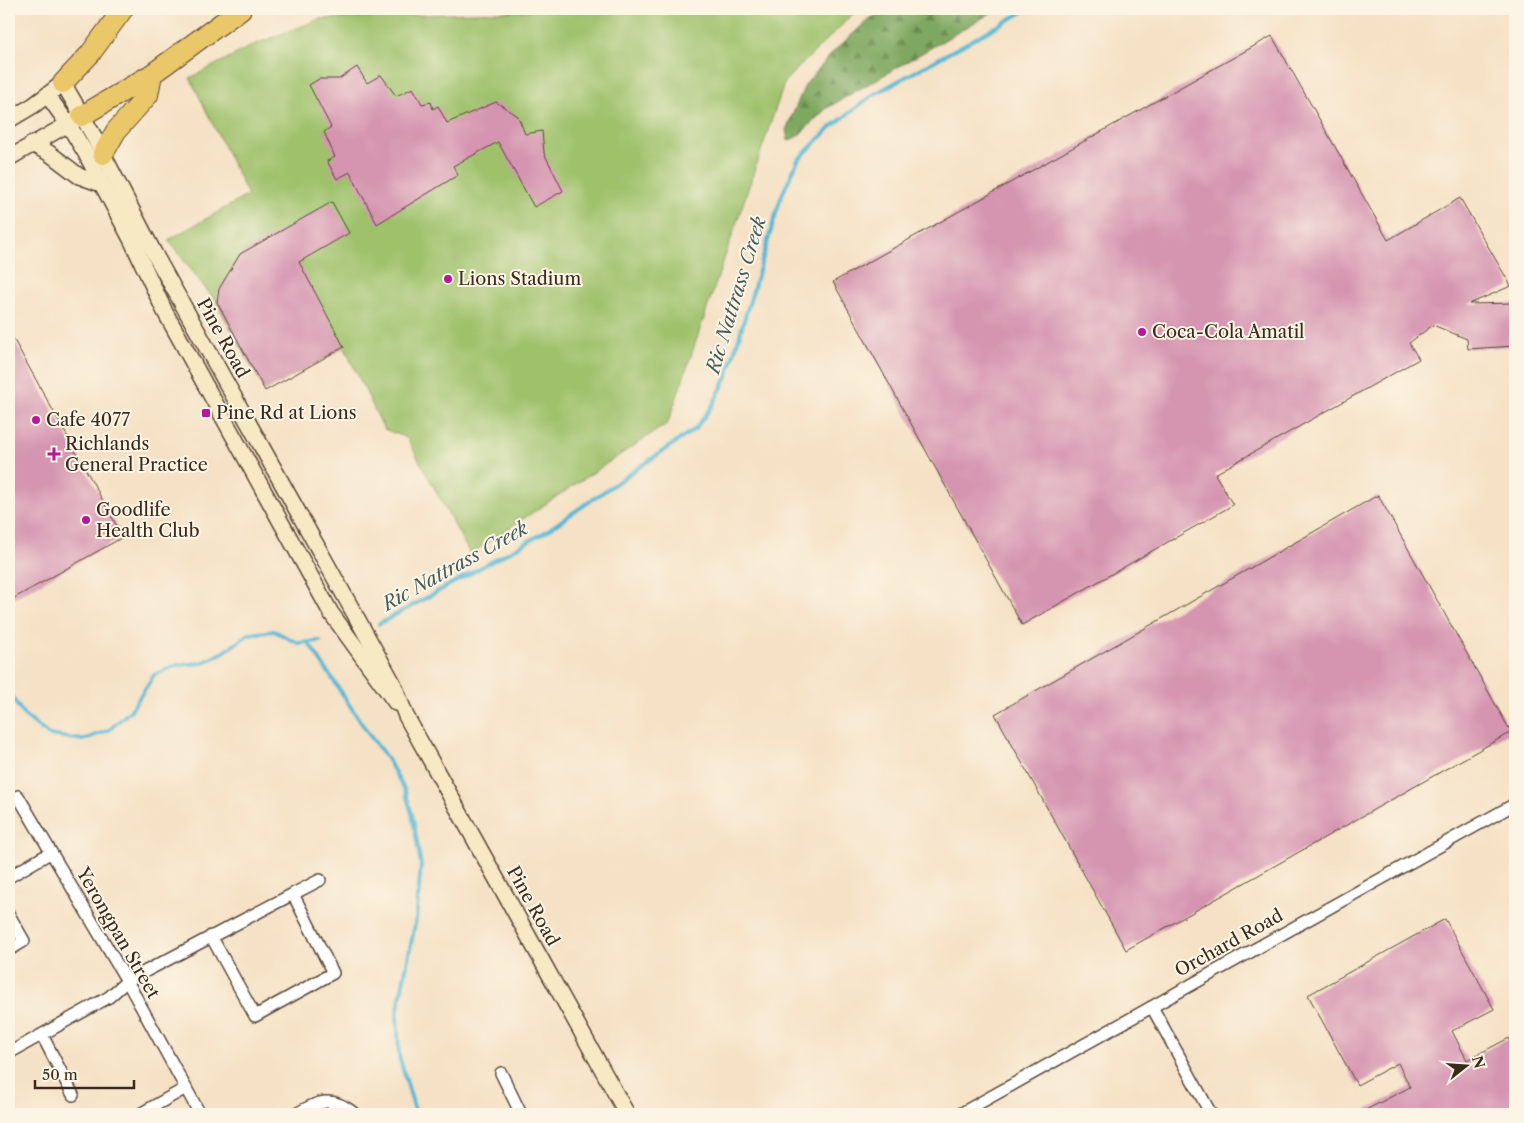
<svg xmlns="http://www.w3.org/2000/svg" width="1524" height="1123" font-family="'Libre Caslon Text',serif">
	<style>
		.forest { fill: url(#forest-firs); stroke: #5c683e }
		.pitch { fill: #9ec16b; stroke: #6c7644 }
		.lines { fill: none; stroke-linecap: round; stroke-linejoin: round }
		.stream { stroke: #56b8d4; stroke-width: 4 }
		.building { fill: #d594b0 }
		.street-casing { stroke: #574537; stroke-width: 14 }
		.secondary-casing { stroke: #574537; stroke-width: 18 }
		.highway-casing { stroke: #574537; stroke-width: 22 }
		.street { stroke: #fff; stroke-width: 11 }
		.secondary { stroke: #f7e9c3; stroke-width: 15 }
		.highway { stroke: #eac769; stroke-width: 20 }
		.poi-dot { fill: #b5179e; stroke: #fcf5e5; stroke-width: 2 }
		.labels { text-anchor: middle; dominant-baseline: central; stroke-width: 4; stroke-linejoin: round; paint-order: stroke }
		.poi-label { font-size: 18px; fill: #3b2a1e; stroke: #fcf5e5; text-anchor: start }
		.street-label { font-size: 18px; fill: #3b2a1e; stroke: #fcf5e5 }
		.water-label { font-size: 19px; font-style: italic; fill: #445c5e; stroke: #fcf5e5 }
	</style>
	<defs>
		<pattern id="forest-firs" width="22" height="20" patternUnits="userSpaceOnUse" patternTransform="scale(1.25)"><rect width="22" height="20" fill="#7ea75f"/><path d="M5 1l3.5 6h-7zM16 11l3.5 6h-7z" fill="#68884e"/></pattern>
	</defs>
	<rect width="100%" height="100%" fill="#fcf5e5"/>
	<filter id="ink" filterUnits="userSpaceOnUse"><feTurbulence type="fractalNoise" baseFrequency=".02" numOctaves="2"/><feDisplacementMap in="SourceGraphic" scale="10" xChannelSelector="R" yChannelSelector="G"/><feConvolveMatrix kernelMatrix="1 2 1 2 8 2 1 2 1" color-interpolation-filters="sRGB"/></filter>
	<filter id="wash" filterUnits="userSpaceOnUse"><feTurbulence type="fractalNoise" baseFrequency=".0096" numOctaves="4" result="noise"/><feDisplacementMap in="SourceGraphic" scale="20" xChannelSelector="R" yChannelSelector="G"/><feGaussianBlur stdDeviation="1.12" result="paint"/><feColorMatrix in="noise" values="0 0 0 0 0 0 0 0 0 0 0 0 0 0 0 0 0 1.4 0 .05"/><feComposite in="paint" operator="in"/></filter>
	<g filter="url(#wash)">
		<rect width="100%" height="100%" fill="#f5e1c5"/>
		<path class="forest" d="M888,9H998L827,108L798,136L788,141L786,130L805,85L833,52L869,19Z"/>
		<path class="pitch" d="M843,9H858L785,81L668,423L470,554L407,438L384,429L344,347L265,391L216,302L168,240L248,195L190,78L253,45L320,19L546,10H837Z"/>
		<g class="lines">
			<g class="stream">
				<path d="M379,624L545,532L695,429L712,406L727,377L781,197L798,160L831,127L873,95L1028,9"/>
				<path d="M308,642L368,733L388,760L405,791L412,814L421,865L416,919L397,1013L399,1056L416,1114"/>
				<path d="M9,693L24,715L49,735L83,740L109,730L131,710L154,675L177,665L202,663L224,652L249,634L274,631L298,643L320,641"/>
			</g>
		</g>
		<g id="blocks">
			<g class="building">
				<path d="M1272,36L1388,240L1460,198L1511,286L1469,304L1515,303V346L1468,349L1467,339L1433,325L1409,343L1419,359L1215,474L1233,505L1022,625L833,282Z"/>
				<path d="M357,67L367,83L381,75L396,96L413,88L422,104L431,102L433,109L438,106L447,123L496,102L518,116L525,134L542,131L544,153L563,191L534,207L498,142L453,166L458,175L377,224L350,172L337,179L327,161L335,157L324,132L331,127L309,85L319,79H339Z"/>
				<path d="M332,202L349,233L299,262L344,347L265,391L217,302L219,289L240,254Z"/>
				<path d="M9,331L123,537L9,601Z"/>
				<path d="M1378,495L1511,732L1126,950L995,714Z"/>
				<path d="M1445,919L1494,1009L1452,1031L1467,1060L1509,1038L1515,1049V1114H1358L1410,1087L1398,1063L1357,1085L1308,995Z"/>
			</g>
		</g>
	</g>
	<g filter="url(#ink)">
		<use href="#blocks" fill-opacity="0" stroke="#574537" stroke-width="1"/>
		<g class="lines">
			<defs>
				<g id="street">
					<path d="M9,801L18,796L127,981L200,1114"/>
					<path d="M9,877L50,853"/>
					<path d="M293,894L320,880"/>
					<path d="M9,915L24,941L9,950"/>
					<path d="M1152,1007L1211,1114"/>
					<path d="M42,1035L73,1095"/>
					<path d="M9,1053L109,997L127,981L293,894L333,973L255,1016L211,936"/>
					<path d="M501,1073L521,1114"/>
					<path d="M140,1114L186,1088"/>
					<path d="M296,1114C319,1101 332,1095 355,1114"/>
					<path d="M960,1114L1515,804"/>
				</g>
				<g id="secondary">
					<path d="M48,96L68,124L85,152L132,241L165,312L331,613L396,703"/>
					<path d="M9,120L34,105L63,83L92,133L154,253L393,683L406,716L627,1114"/>
					<path d="M32,144L49,153L79,176L101,184"/>
					<path d="M9,158L77,119"/>
				</g>
				<g id="highway">
					<path d="M63,83L90,54L123,9"/>
					<path d="M82,116L152,74L241,9"/>
					<path d="M103,154L116,131L148,95L152,74"/>
				</g>
			</defs>
			<use href="#street" class="street-casing"/>
			<use href="#secondary" class="secondary-casing"/>
			<use href="#highway" class="highway-casing"/>
			<use href="#street" class="street"/>
			<use href="#secondary" class="secondary"/>
			<use href="#highway" class="highway"/>
		</g>
	</g>
	<g class="poi-dot">
		<circle cx="448" cy="279" r="5"/>
		<circle cx="1142" cy="332" r="5"/>
		<rect x="201" y="408" width="10" height="10" rx="2.5"/>
		<circle cx="36" cy="420" r="5"/>
		<path d="M51.5 446.5h5v5h5v5h-5v5h-5v-5h-5v-5h5z"/>
		<circle cx="86" cy="520" r="5"/>
	</g>
	<g class="labels">
		<g class="poi-label">
			<text x="458" y="279">Lions Stadium</text>
			<text x="1152" y="332">Coca-Cola Amatil</text>
			<text x="216" y="413">Pine Rd at Lions</text>
			<text x="46" y="420">Cafe 4077</text>
			<text x="65" y="444">Richlands<tspan x="65" dy="21">General Practice</tspan></text>
			<text x="96" y="510">Goodlife<tspan x="96" dy="21">Health Club</tspan></text>
		</g>
		<g class="street-label">
			<text transform="translate(223 338) rotate(61)">Pine Road</text>
			<text transform="translate(533 906) rotate(61)">Pine Road</text>
			<text transform="translate(118 933) rotate(60)">Yerongpan Street</text>
			<text transform="translate(1229 943) rotate(-29)">Orchard Road</text>
		</g>
		<g class="water-label">
			<text transform="translate(736 295) rotate(-73)">Ric Nattrass Creek</text>
			<text transform="translate(455 566) rotate(-29)">Ric Nattrass Creek</text>
		</g>
	</g>
	<rect width="1524" height="1123" fill="none" stroke="#fcf5e5" stroke-width="30"/>
	<g transform="translate(1466 1066) rotate(73)" stroke="#fcf5e5" stroke-width="4" paint-order="stroke">
	<path d="M0-4L9 19L0 12L-9 19Z" fill="#3b2a1e"/>
	<text y="-8" font-size="14" font-weight="bold" text-anchor="middle" fill="#3b2a1e">N</text>
	</g>
	<path d="M35 1080v8h99v-8" fill="none" stroke="#3b2a1e" stroke-width="2.5"/>
	<text x="42" y="1080" font-size="15" fill="#3b2a1e" stroke="#fcf5e5" stroke-width="4" paint-order="stroke">50 m</text>
</svg>
